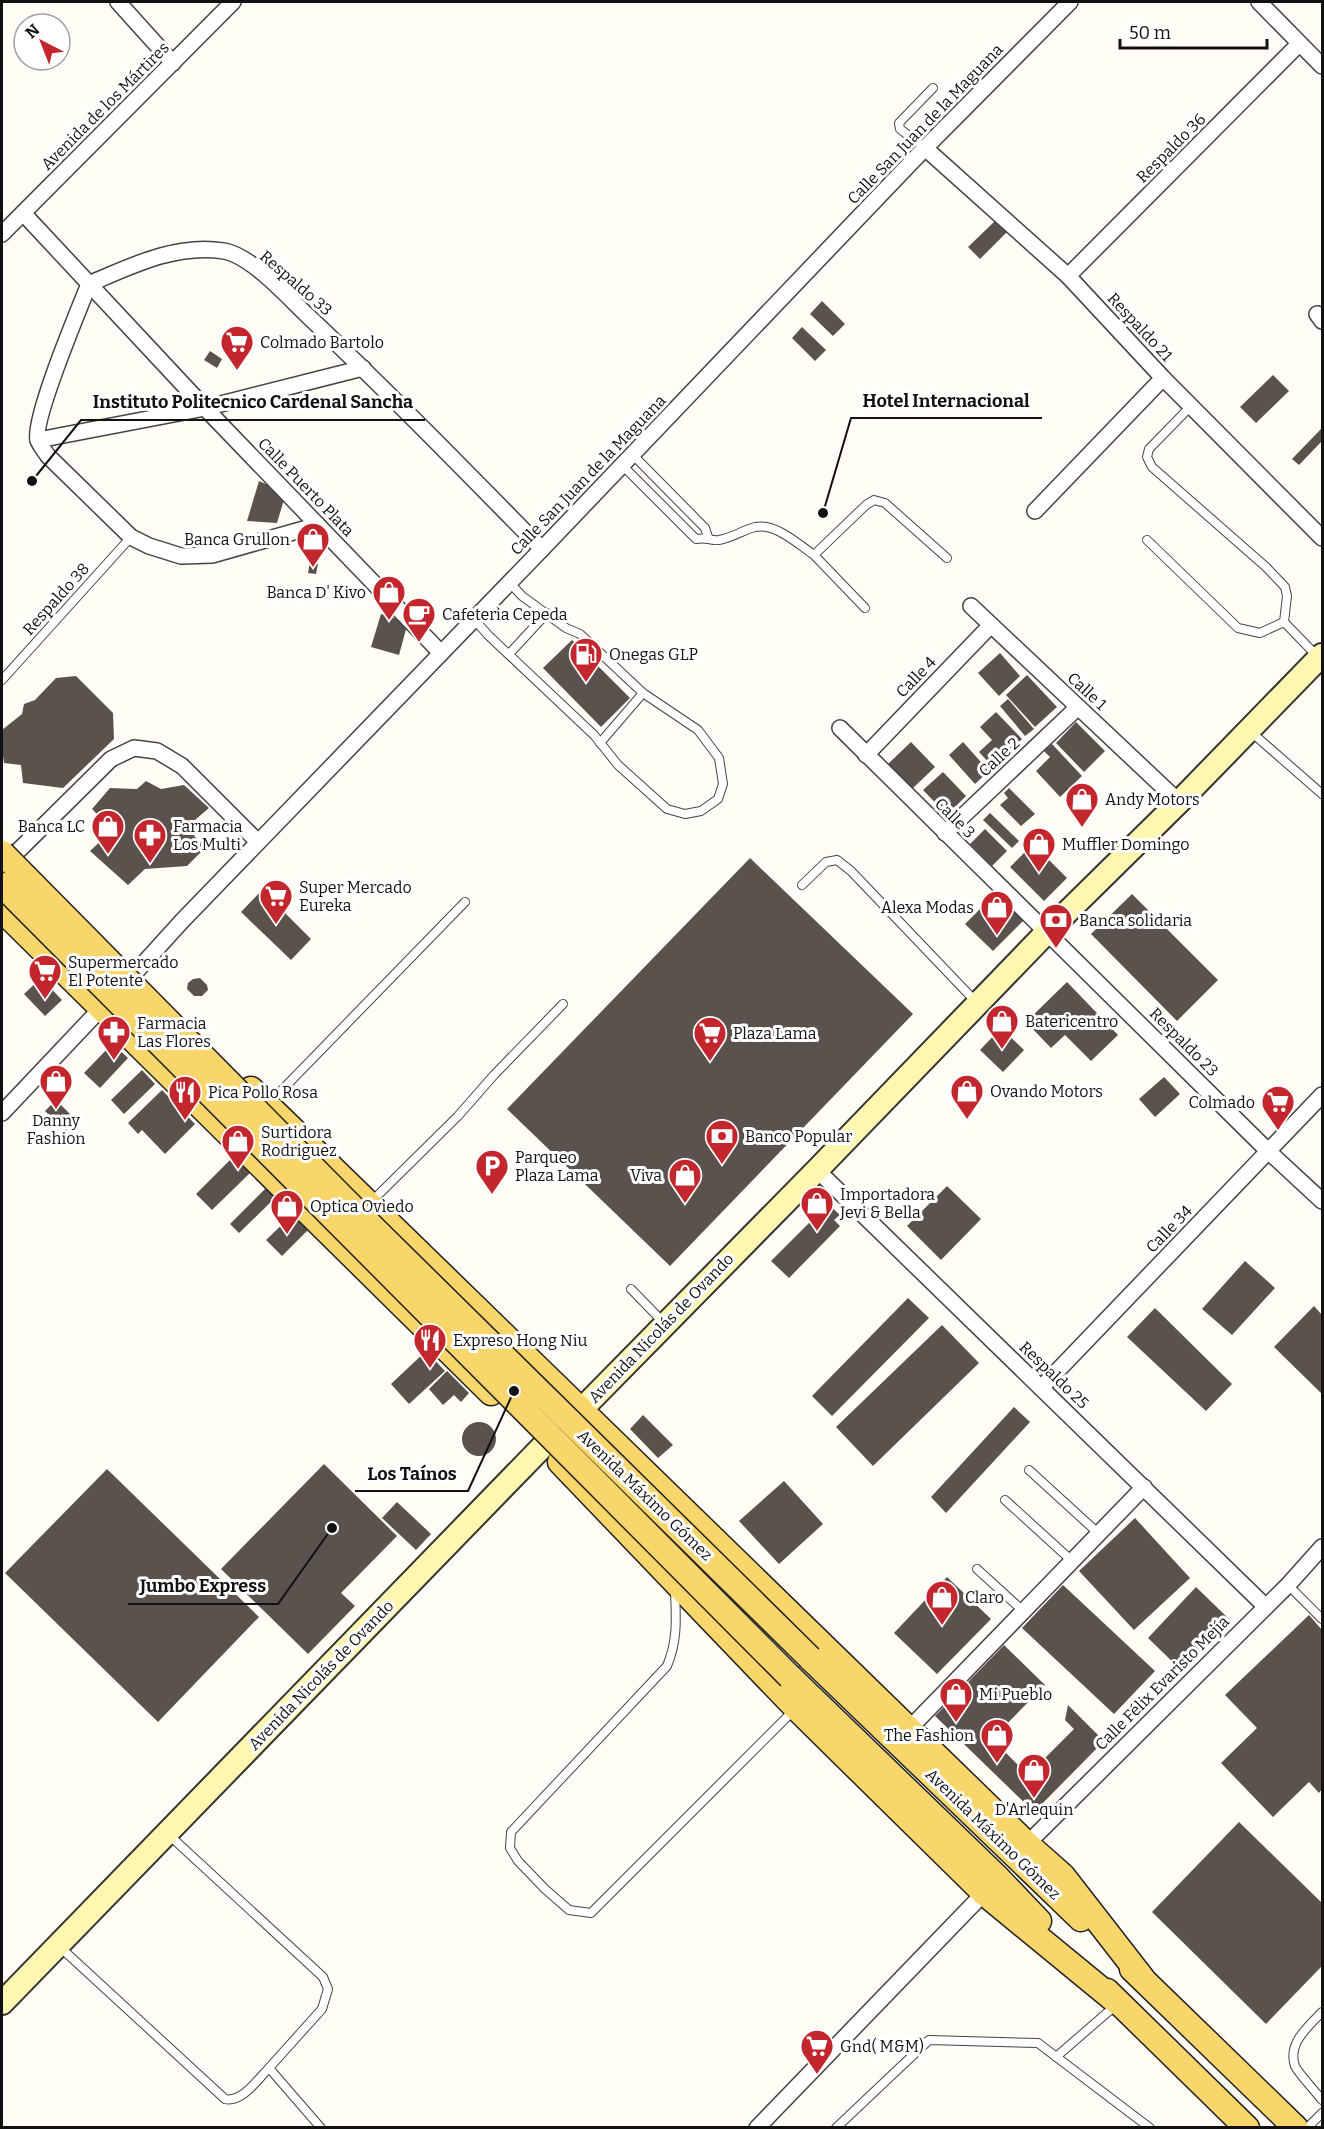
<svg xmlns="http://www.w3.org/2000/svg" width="1324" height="2129" font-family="Bitter,serif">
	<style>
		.building { fill: #5a524d }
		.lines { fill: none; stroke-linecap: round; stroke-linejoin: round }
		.lane-casing { stroke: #444; stroke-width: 10 }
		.street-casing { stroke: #444; stroke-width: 18 }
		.secondary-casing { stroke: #333; stroke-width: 26 }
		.primary-casing { stroke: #222; stroke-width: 27 }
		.lane { stroke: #fff; stroke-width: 8 }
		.street { stroke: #fff; stroke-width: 15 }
		.secondary { stroke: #fff6b0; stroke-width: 22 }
		.primary { stroke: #f9d66b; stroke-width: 24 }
		.primary-bridge-casing { stroke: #222; stroke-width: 27; stroke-linecap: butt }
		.primary-bridge { stroke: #f9d66b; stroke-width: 24 }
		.labels { text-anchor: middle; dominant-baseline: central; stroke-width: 6; stroke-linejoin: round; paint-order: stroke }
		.street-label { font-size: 16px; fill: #111; stroke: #fff }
		.poi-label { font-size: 16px; fill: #111; stroke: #fff; text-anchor: start }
		.leader { fill: none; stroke: #111; stroke-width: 2 }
		.callout-dot { fill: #111; stroke: #fff; stroke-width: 2 }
		.callout-label { font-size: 18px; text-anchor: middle; font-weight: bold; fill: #111; stroke: #fff; stroke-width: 6; stroke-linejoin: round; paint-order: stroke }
	</style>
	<rect width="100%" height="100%" fill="#fffdf5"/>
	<g class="building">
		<path d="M996,220L1007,232L980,259L968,247Z"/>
		<path d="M822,301L845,324L833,336L810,314Z"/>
		<path d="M802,327L826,350L815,361L792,338Z"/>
		<path d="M210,351L222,359L217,368L204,360Z"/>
		<path d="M1273,375L1289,391L1256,423L1240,407Z"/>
		<path d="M1322,428V441L1299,465L1292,459Z"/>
		<path d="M259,481L286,493L277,523L247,521Z"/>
		<path d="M310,562L318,564L316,574L308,573Z"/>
		<path d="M381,614L408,622L399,655L371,647Z"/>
		<path d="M572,640L630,698L601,727L543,668Z"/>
		<path d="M1000,653L1020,676L999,696L978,673Z"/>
		<path d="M1027,675L1057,707L1035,727L1006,695Z"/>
		<path d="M76,676L113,713L114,739L63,788L23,783L21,765L4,763L2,749V730L22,714L24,704L35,700L56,678Z"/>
		<path d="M1008,699L1034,729L1025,736L1000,706Z"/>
		<path d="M996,712L1022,739L993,767L979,752L992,740L980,727Z"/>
		<path d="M1076,722L1105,751L1084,772L1056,743Z"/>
		<path d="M911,742L935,767L912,789L888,764Z"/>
		<path d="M963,742L989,771L975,784L949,755Z"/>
		<path d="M1052,744L1082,776L1060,797L1036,771L1050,757L1044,751Z"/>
		<path d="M943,772L966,796L947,815L923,790Z"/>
		<path d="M146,781L161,789L184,785L209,808L195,820L201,827L194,836L206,847L187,866L145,869L128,885L90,851L105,837L97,829L104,821L92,809L110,788L137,789Z"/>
		<path d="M1009,788L1035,814L1021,826L1000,805L1008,798L1004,793Z"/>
		<path d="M990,813L1019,841L1012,848L983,820Z"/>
		<path d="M985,829L1007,851L992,866L970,844Z"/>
		<path d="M1033,844L1067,878L1044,901L1010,867Z"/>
		<path d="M750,858L913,1014L670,1266L507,1109Z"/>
		<path d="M262,890L311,939L291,960L241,912Z"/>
		<path d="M996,893L1024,920L993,951L965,924Z"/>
		<path d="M1132,894L1218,980L1177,1021L1091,934Z"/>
		<path d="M41,978L62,1000L45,1016L24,994Z"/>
		<path d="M200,978L207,985L208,990L202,996H194L187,989L188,983L193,979Z"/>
		<path d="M1067,982L1118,1035L1091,1061L1065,1035L1051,1048L1026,1022Z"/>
		<path d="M1001,1028L1024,1050L1003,1072L980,1050Z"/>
		<path d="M110,1046H115L128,1058L100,1088L84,1073Z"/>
		<path d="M142,1070L155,1084L124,1114L111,1100Z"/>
		<path d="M1164,1077L1180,1094L1155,1117L1139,1099Z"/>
		<path d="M162,1090L195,1124L165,1154L142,1130L138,1134L128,1123Z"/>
		<path d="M56,1100L76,1120L65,1131L45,1111Z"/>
		<path d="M234,1156L251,1172L212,1210L196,1194Z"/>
		<path d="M947,1186L981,1219L941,1260L907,1226Z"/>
		<path d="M266,1188L275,1198L239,1233L230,1224Z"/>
		<path d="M828,1204L840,1215L834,1220L840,1226L789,1278L771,1261Z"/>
		<path d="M293,1214L308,1230L282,1256L266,1240Z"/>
		<path d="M1245,1261L1275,1288L1232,1335L1202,1309Z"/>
		<path d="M908,1298L929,1318L832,1416L812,1396Z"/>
		<path d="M1314,1306L1322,1315V1394L1274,1347Z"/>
		<path d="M1155,1308L1232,1384L1206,1411L1127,1337Z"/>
		<path d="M942,1325L979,1363L873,1466L836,1427Z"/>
		<path d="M426,1351L445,1371L409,1404L391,1384Z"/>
		<path d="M447,1371L469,1393L461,1402L454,1395L443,1405L429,1389Z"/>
		<path d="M1014,1407L1030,1422L946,1513L931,1497Z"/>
		<path d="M643,1415L673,1445L658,1458L630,1429Z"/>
		<circle cx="479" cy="1439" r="17"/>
		<path d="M324,1464L397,1536L341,1593L355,1606L308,1654L221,1569Z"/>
		<path d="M107,1469L259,1617L158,1722L5,1573Z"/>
		<path d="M784,1481L823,1524L779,1564L739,1521Z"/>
		<path d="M397,1502L431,1534L416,1550L382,1518Z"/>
		<path d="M1135,1518L1190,1578L1134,1630L1079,1571Z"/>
		<path d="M947,1577L991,1619L937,1674L894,1633Z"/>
		<path d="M1063,1585L1155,1671L1114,1714L1022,1628Z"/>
		<path d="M1196,1587L1229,1619L1181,1670L1148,1638Z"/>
		<path d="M1309,1615L1322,1630V1789L1319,1793L1309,1782L1273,1817L1221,1763L1257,1728L1225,1695Z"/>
		<path d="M1004,1645L1045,1685L992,1739L1028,1775L1074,1729L1065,1720L1068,1705L1104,1741L1034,1812L935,1716Z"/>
		<path d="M1239,1822L1322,1903V1966L1266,2024L1152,1912Z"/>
	</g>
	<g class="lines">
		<defs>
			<g id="lane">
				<path d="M925,148L900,129L899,123L933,88"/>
				<path d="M632,454L705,528L708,537"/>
				<path d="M622,465L696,539C707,537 711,541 719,540C732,538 743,530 755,527C776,523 798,544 814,555L866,505L874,500L885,503L947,558"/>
				<path d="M1147,540L1238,628L1260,633L1284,622L1287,596L1285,587L1266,567L1152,467L1147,457L1149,449L1191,406"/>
				<path d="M814,555L865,608"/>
				<path d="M474,619L488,635L594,735L618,765L667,809L685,814L701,811L718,799L723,784L719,758L698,730L643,693L580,634L566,628L522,596L509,582"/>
				<path d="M1284,622L1318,657"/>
				<path d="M509,654L547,613"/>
				<path d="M2,680L131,537"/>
				<path d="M1250,731L1322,794"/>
				<path d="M600,743L643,693"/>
				<path d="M802,885L826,862L837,860L851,871L977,1003"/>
				<path d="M280,1092L465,902"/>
				<path d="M372,1201L458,1116L494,1075L563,1004"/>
				<path d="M631,1289L664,1323"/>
				<path d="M1029,1470L1098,1533"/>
				<path d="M1005,1500L1071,1560"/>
				<path d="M977,1569L1022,1610"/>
				<path d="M1288,1585L1322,1619"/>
				<path d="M675,1591C676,1618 678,1640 667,1666L511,1832L510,1848L518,1861L545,1889L569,1910L591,1913L795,1709"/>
				<path d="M168,1834L323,1977L328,1989L322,2009L269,2068"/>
				<path d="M61,1948L225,2099C242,2103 258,2079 269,2068L321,2128"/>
				<path d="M1322,2012C1309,2026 1287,2043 1295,2066C1298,2073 1316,2092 1322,2100"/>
				<path d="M1056,2057L1116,2005"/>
				<path d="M836,2128L929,2040L1038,2043L1150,2128"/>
				<path d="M1307,2128L1322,2113"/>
			</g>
			<g id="street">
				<path d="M118,2L173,63"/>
				<path d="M1259,2L1322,66"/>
				<path d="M925,148L1068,276L1163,378L1322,538"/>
				<path d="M23,213L205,408L441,653"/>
				<path d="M2,234L233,2"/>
				<path d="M1068,276L1299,44"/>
				<path d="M1317,314L1322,321"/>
				<path d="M38,440L205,408L363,368"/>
				<path d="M1035,511L1163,378"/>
				<path d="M318,525L212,555L181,556L149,546L131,537L48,456C45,451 40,446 38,440C32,421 79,309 89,284C131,266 177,243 224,251C252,256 289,298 309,317C389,392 465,471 542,549"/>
				<path d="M971,606L1179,802"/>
				<path d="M840,728L1268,1151L1322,1201"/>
				<path d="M866,755L991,625"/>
				<path d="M945,833L1078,707"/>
				<path d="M15,854L111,759L134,748L157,751L182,766L258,842"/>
				<path d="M124,985L182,921L542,549L925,148L1070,2"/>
				<path d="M2,1113L107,1002"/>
				<path d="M817,1170L1265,1606"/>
				<path d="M1041,1388L1322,1095"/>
				<path d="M909,1729L1144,1487"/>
				<path d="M1027,1844L1288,1585L1322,1547"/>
				<path d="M757,2128L984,1893"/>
			</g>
			<path id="secondary" d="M2,2003L544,1445L581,1410L817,1170L1047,932L1179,802L1322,655"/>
			<g id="primary">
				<path d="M2,910L491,1393"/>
				<path d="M251,1089L1027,1844L1063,1876L1143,1979"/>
				<path d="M560,1462L796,1708L984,1893L1118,2003"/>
				<path d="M810,1658L1081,1919"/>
				<path d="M790,1677L998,1878L1039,1921"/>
				<path d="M1132,1969L1296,2128"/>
				<path d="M1107,1991L1247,2128"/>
			</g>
		</defs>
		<use href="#lane" class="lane-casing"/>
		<use href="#street" class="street-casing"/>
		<use href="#secondary" class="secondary-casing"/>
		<use href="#primary" class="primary-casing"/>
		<use href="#lane" class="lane"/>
		<use href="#street" class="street"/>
		<use href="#secondary" class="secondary"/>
		<use href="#primary" class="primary"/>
		<defs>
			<g id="primary-bridge">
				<path d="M2,853L345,1200L810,1658"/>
				<path d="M2,885L790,1677"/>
			</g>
		</defs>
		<use href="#primary-bridge" class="primary-bridge-casing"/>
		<use href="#primary-bridge" class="primary-bridge"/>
	</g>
	<defs>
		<symbol id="supermarket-pin" viewBox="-11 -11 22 30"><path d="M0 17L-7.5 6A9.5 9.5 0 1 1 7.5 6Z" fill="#c4262e" stroke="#fff"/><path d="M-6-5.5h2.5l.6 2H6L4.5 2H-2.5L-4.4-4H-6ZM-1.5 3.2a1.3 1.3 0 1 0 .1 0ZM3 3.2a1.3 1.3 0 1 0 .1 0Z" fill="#fff"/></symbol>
		<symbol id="shop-pin" viewBox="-11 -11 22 30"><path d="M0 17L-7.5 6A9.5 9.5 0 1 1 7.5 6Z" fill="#c4262e" stroke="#fff"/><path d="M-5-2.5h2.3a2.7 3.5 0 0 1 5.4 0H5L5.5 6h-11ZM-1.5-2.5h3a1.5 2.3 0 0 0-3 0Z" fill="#fff"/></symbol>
		<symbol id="cafe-pin" viewBox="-11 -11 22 30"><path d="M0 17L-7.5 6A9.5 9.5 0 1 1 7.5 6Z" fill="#c4262e" stroke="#fff"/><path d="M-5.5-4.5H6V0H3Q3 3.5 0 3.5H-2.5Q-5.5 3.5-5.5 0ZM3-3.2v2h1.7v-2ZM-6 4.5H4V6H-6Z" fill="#fff"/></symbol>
		<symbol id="fuel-pin" viewBox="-11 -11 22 30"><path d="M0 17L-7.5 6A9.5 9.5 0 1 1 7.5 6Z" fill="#c4262e" stroke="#fff"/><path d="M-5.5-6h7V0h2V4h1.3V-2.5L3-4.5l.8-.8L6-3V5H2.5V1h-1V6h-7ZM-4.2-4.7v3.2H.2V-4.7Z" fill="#fff"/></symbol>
		<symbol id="pharmacy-pin" viewBox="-11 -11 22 30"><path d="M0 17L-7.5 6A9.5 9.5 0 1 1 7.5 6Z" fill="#c4262e" stroke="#fff"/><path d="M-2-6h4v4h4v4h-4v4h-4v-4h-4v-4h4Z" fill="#fff"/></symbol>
		<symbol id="bank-pin" viewBox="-11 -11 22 30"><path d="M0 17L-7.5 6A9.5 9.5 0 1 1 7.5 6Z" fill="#c4262e" stroke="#fff"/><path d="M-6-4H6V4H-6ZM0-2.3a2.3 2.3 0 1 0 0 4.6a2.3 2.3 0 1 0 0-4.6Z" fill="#fff"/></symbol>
		<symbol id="restaurant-pin" viewBox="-11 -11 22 30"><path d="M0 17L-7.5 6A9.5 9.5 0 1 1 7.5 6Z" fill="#c4262e" stroke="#fff"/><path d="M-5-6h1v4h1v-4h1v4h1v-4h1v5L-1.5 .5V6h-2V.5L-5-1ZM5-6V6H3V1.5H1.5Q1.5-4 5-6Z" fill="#fff"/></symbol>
		<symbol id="parking-pin" viewBox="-11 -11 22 30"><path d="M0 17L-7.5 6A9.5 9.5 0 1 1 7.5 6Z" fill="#c4262e" stroke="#fff"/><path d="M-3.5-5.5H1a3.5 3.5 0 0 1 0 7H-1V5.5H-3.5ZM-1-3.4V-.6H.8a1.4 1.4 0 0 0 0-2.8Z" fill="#fff"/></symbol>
	</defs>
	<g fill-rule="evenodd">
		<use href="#supermarket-pin" x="218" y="323" width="38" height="52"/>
		<use href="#shop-pin" x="294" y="520" width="38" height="52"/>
		<use href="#shop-pin" x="370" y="573" width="38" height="52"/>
		<use href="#cafe-pin" x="400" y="595" width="38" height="52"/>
		<use href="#fuel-pin" x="567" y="635" width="38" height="52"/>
		<use href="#shop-pin" x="1063" y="780" width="38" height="52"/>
		<use href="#shop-pin" x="89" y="807" width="38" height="52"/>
		<use href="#pharmacy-pin" x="131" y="816" width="38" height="52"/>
		<use href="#shop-pin" x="1020" y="825" width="38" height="52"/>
		<use href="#supermarket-pin" x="257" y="877" width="38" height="52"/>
		<use href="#shop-pin" x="978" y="888" width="38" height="52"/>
		<use href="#bank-pin" x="1037" y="901" width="38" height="52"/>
		<use href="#supermarket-pin" x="26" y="952" width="38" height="52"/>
		<use href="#shop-pin" x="983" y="1002" width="38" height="52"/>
		<use href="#pharmacy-pin" x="95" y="1013" width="38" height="52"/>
		<use href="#supermarket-pin" x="691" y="1014" width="38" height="52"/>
		<use href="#shop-pin" x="37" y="1062" width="38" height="52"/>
		<use href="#shop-pin" x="948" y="1072" width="38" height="52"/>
		<use href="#restaurant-pin" x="166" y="1073" width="38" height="52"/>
		<use href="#supermarket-pin" x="1259" y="1083" width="38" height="52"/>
		<use href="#bank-pin" x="703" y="1117" width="38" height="52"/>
		<use href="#shop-pin" x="219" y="1122" width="38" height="52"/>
		<use href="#parking-pin" x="473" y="1147" width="38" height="52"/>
		<use href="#shop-pin" x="666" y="1156" width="38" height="52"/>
		<use href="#shop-pin" x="798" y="1184" width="38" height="52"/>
		<use href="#shop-pin" x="268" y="1187" width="38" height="52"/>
		<use href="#restaurant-pin" x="411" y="1321" width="38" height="52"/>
		<use href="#shop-pin" x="923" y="1578" width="38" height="52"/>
		<use href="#shop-pin" x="937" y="1675" width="38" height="52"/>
		<use href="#shop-pin" x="978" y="1716" width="38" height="52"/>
		<use href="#shop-pin" x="1015" y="1751" width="38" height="52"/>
		<use href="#supermarket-pin" x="798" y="2027" width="38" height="52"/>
	</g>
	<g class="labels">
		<g class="street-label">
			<text transform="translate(105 106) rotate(-45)">Avenida de los Mártires</text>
			<text transform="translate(925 124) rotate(-46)">Calle San Juan de la Maguana</text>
			<text transform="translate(1171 148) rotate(-45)">Respaldo 36</text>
			<text transform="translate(296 283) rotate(41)">Respaldo 33</text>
			<text transform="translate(1140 327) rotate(47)">Respaldo 21</text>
			<text transform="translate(588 475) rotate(-46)">Calle San Juan de la Maguana</text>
			<text transform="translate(306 487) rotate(46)">Calle Puerto Plata</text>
			<text transform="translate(56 599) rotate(-48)">Respaldo 38</text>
			<text transform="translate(916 677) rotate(-46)">Calle 4</text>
			<text transform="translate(1087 691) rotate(43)">Calle 1</text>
			<text transform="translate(999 757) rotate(-43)">Calle 2</text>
			<text transform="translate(955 818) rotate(45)">Calle 3</text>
			<text transform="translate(1184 1042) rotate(45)">Respaldo 23</text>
			<text transform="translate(1169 1229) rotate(-46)">Calle 34</text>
			<text transform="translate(661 1328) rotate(-46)">Avenida Nicolás de Ovando</text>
			<text transform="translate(1054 1375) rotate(44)">Respaldo 25</text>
			<text transform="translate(645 1495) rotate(44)">Avenida Máximo Gómez</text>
			<text transform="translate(321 1675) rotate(-46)">Avenida Nicolás de Ovando</text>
			<text transform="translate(1162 1683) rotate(-45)">Calle Félix Evaristo Mejía</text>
			<text transform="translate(993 1834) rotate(44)">Avenida Máximo Gómez</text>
		</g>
		<g class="poi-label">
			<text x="260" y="342">Colmado Bartolo</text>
			<text x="290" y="539" text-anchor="end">Banca Grullon</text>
			<text x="366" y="592" text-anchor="end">Banca D' Kivo</text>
			<text x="442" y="614">Cafeteria Cepeda</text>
			<text x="609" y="654">Onegas GLP</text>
			<text x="1105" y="799">Andy Motors</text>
			<text x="85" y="826" text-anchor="end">Banca LC</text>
			<text x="173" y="826">Farmacia<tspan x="173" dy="18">Los Multi</tspan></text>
			<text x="1062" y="844">Muffler Domingo</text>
			<text x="299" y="887">Super Mercado<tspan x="299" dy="18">Eureka</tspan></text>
			<text x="974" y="907" text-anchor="end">Alexa Modas</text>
			<text x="1079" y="920">Banca solidaria</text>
			<text x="68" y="962">Supermercado<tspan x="68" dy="18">El Potente</tspan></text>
			<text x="1025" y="1021">Batericentro</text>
			<text x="137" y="1023">Farmacia<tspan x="137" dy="18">Las Flores</tspan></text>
			<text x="733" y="1033">Plaza Lama</text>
			<text x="990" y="1091">Ovando Motors</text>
			<text x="208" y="1092">Pica Pollo Rosa</text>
			<text x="1255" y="1102" text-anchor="end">Colmado</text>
			<text x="56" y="1120" text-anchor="middle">Danny<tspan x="56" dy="18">Fashion</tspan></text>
			<text x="261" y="1132">Surtidora<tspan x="261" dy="18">Rodriguez</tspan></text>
			<text x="745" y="1136">Banco Popular</text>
			<text x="515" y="1157">Parqueo<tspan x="515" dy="18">Plaza Lama</tspan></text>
			<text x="662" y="1175" text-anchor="end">Viva</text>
			<text x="840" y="1194">Importadora<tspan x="840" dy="18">Jevi &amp; Bella</tspan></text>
			<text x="310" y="1206">Optica Oviedo</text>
			<text x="453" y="1340">Expreso Hong Niu</text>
			<text x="965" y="1597">Claro</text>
			<text x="979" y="1694">Mi Pueblo</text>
			<text x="974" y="1735" text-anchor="end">The Fashion</text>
			<text x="1034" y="1809" text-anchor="middle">D'Arlequin</text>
			<text x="840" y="2046">Gnd( M&amp;M)</text>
		</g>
	</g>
	<path class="leader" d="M823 513L851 418H1042M32 481L81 420H425M514 1391L468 1491H355M332 1528L278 1604H128"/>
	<g class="callout-dot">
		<circle cx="823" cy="513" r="6"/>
		<circle cx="32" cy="481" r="6"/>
		<circle cx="514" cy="1391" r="6"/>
		<circle cx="332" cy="1528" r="6"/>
	</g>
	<g class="callout-label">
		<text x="946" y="407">Hotel Internacional</text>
		<text x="253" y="408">Instituto Politecnico Cardenal Sancha</text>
		<text x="412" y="1480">Los Taínos</text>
		<text x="203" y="1592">Jumbo Express</text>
	</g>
	<rect width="1324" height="2129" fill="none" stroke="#111111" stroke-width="6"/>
	<g transform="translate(42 42) rotate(318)"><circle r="28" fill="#ffffff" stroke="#a0a0a0" stroke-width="1.5"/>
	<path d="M0-4.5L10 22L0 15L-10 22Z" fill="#c4262e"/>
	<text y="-9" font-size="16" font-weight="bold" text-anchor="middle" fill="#111111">N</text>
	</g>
	<path d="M1120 39v9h147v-9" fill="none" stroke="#111111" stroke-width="3"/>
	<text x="1129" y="39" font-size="18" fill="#111111" stroke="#ffffff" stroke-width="4.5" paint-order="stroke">50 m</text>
</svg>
